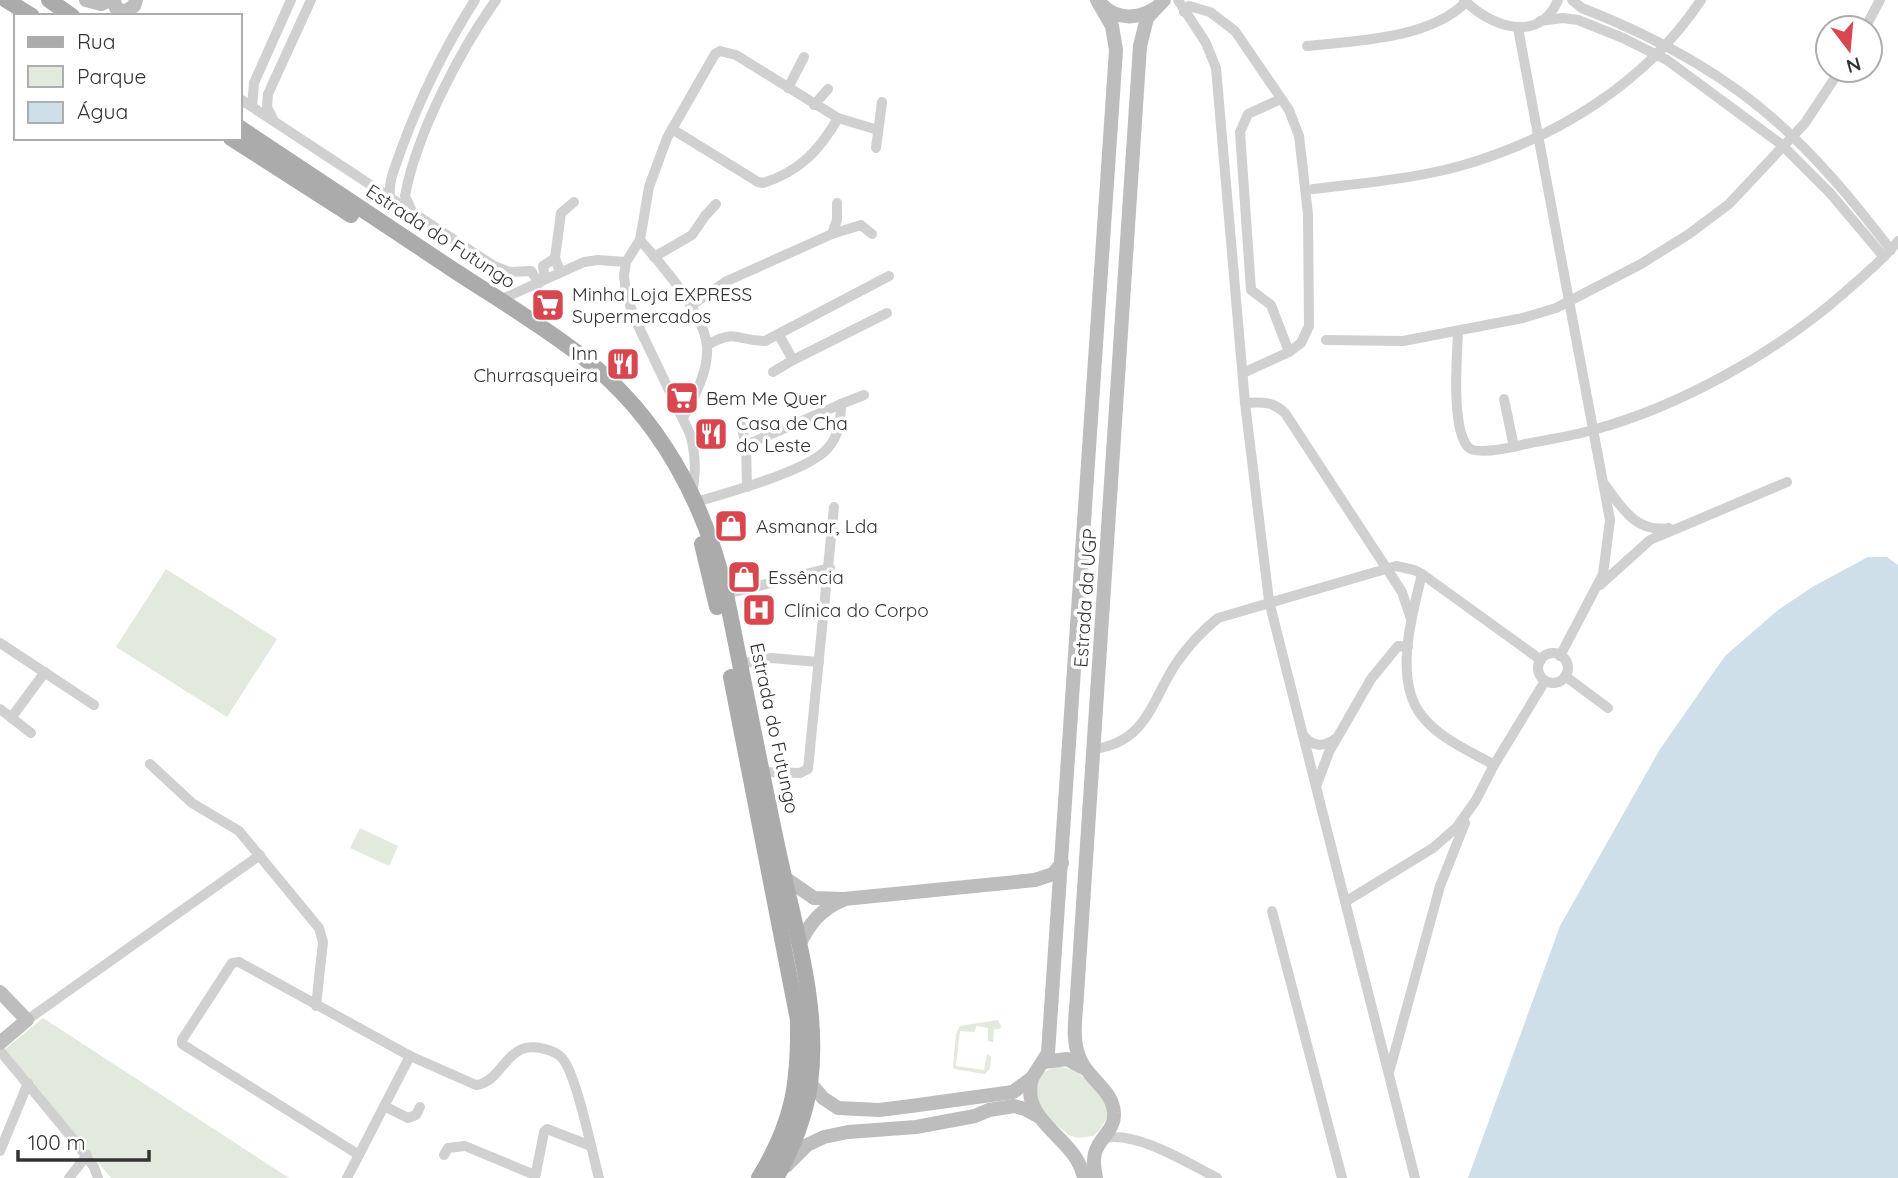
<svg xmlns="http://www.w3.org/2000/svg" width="1898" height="1178" font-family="Quicksand,sans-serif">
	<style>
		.green { fill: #e2e9dd }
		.water { fill: #cedfe9 }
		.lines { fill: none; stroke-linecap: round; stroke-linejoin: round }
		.street { stroke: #d0d0d0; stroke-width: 10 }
		.secondary { stroke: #bdbdbd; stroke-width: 14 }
		.primary { stroke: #ababab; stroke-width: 16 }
		.labels { text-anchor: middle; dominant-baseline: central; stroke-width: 7; stroke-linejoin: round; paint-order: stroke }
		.street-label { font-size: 19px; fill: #333; stroke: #fff }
		.poi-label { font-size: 19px; fill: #333; stroke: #fff; text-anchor: start }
	</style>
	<rect width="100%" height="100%" fill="#fff"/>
	<g class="green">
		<path d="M166,569L277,639L227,717L116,647Z"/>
		<path d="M360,828L398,846L389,866L350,848Z"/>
		<path d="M43,1018L289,1178H111L4,1050Z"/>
		<path d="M998,1020L1001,1026L1000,1029H994L993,1042L988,1041V1028L976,1026L975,1032L960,1031L956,1066L984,1070L987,1054L991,1057L990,1068L985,1074L954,1069L953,1065L956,1034L960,1026Z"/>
		<path d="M1057,1066L1075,1070L1105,1098L1108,1115L1100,1130L1093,1136L1077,1138L1069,1135L1053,1122L1039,1108L1035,1082L1040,1074Z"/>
	</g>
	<path class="water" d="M1868,557H1887L1898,565V1178H1468L1560,926L1660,749L1725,656L1778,610L1814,586Z"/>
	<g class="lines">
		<g class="street">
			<path d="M1178,0L1206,43L1216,68L1245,403L1269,601L1415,1178"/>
			<path d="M1464,0C1490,26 1539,45 1558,0"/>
			<path d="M1572,0L1582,8C1659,38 1733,78 1792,136C1829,171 1860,210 1891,250"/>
			<path d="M1184,12L1189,6L1210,12L1235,31L1289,110L1299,136L1308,214L1309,326L1301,343L1289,352L1243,373"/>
			<path d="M1540,21L1563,18L1578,20L1623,38L1667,60L1782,145L1830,193L1884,257"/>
			<path d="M1518,28L1610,520L1603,574L1560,656"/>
			<path d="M1865,28L1880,0"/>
			<path d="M1307,46C1355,41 1430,39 1466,2"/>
			<path d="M788,88L804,57"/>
			<path d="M240,99L494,266L510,272L531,271L539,283"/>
			<path d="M1281,99L1248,114L1240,132L1251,290L1271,305L1289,352"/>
			<path d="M814,105L828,89"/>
			<path d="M252,107L254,83L291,0"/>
			<path d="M273,119L267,107L268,94L311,0"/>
			<path d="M672,129L758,182L763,183C799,172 820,150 838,118"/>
			<path d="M876,148L882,102"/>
			<path d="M1313,189C1362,183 1413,179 1460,166C1555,139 1646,83 1701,0"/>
			<path d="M390,197C388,180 396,166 401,150C420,98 445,47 475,0"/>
			<path d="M411,209L405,196C416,135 460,50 496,0"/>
			<path d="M832,234L861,225L872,234"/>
			<path d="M640,240C662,265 704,313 707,346C709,371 694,397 683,418"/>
			<path d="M654,257L692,235L705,216L716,204"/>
			<path d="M560,272L555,258L561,213L574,202"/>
			<path d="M545,279L543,266L555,258"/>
			<path d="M500,300L584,262L598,260L626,262"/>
			<path d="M690,306L727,281L832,234L837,220V203"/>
			<path d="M1458,332C1457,357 1451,428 1468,447C1476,456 1513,447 1525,444C1547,440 1571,436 1593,430C1681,406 1775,353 1844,293C1863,276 1882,261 1898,241"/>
			<path d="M779,335L793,360L887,313"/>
			<path d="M1326,340L1403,341L1523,318L1556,308L1641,264L1689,234L1729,204L1805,123L1840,70"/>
			<path d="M707,345C738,328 735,341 765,341L889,276"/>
			<path d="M773,372L793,360"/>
			<path d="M1504,399L1514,447"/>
			<path d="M1245,403C1261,402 1273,401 1285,413L1402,592L1411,619"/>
			<path d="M841,404L864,395"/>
			<path d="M741,425L746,445L747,487"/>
			<path d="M1605,485C1622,508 1636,533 1669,528"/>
			<path d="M692,494C696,472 696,455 690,434L634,317L626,293L624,276L626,262L640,240L649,187L667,138L715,54L720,51L736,55L838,118L878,130"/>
			<path d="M696,502C726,493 808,471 827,449C839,436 841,421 841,404L746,445"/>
			<path d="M1422,574C1412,615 1393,680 1422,716C1440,739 1470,751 1494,765"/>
			<path d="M1600,585L1650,540L1787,482"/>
			<path d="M726,594L830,568"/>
			<path d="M0,643L94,705"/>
			<circle cx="1553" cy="668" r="15"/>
			<path d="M740,664L771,658L819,662"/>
			<path d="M1565,676L1608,708"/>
			<path d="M0,709L31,733"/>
			<path d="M11,718L45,672"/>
			<path d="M1303,735C1311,746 1323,748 1335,739"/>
			<path d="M1094,749C1147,742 1151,701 1177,662C1189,645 1202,631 1218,618L1396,566L1414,570L1422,574L1541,660"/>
			<path d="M150,764L192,803L239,831L319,928L323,942L316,1006"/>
			<path d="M763,772L800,773L808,769L834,507"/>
			<path d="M1317,784L1329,752L1371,679L1398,646L1408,647"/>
			<path d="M1345,902L1433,848L1457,827L1476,800L1494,765L1545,681"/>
			<path d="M1272,911L1342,1178"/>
			<path d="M27,1020L260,855"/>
			<path d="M0,1051L78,1145L94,1167L98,1178"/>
			<path d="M1390,1069L1440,886L1465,823"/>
			<path d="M384,1106L408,1118L416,1115L420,1107"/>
			<path d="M1104,1138C1137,1131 1188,1163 1217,1178"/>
			<path d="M0,1151L28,1083"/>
			<path d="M359,1155L182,1044V1040L232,963L239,962L410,1056L476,1085C497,1083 503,1057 522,1049C533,1045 554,1049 562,1058C577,1075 592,1153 599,1178"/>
			<path d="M444,1155L448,1148L465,1146L535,1175"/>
			<path d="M69,1178L87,1155"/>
			<path d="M347,1178L410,1056"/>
			<path d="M535,1178L544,1132L547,1129L591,1146"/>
		</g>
		<g class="secondary">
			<path d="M86,0L101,4L110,0"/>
			<path d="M114,0L116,8L124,12L134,6L136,0"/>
			<path d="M1102,5C1117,20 1137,19 1154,9"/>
			<path d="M785,878L814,898L844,899L1035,880L1053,874L1062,863"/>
			<path d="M799,945C809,924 821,909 843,900"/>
			<path d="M0,992L27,1020L0,1043"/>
			<path d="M1044,1062L1067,1059L1084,1068"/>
			<path d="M1032,1078C1019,1123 1076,1136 1084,1178"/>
			<path d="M810,1083L823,1098L838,1108L879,1110L911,1106L1013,1092L1032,1078L1048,1053L1116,50L1112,26L1097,0"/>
			<path d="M786,1166L807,1145L824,1137L848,1132L916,1127L975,1116L989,1110L1014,1106L1025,1109L1038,1116"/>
			<path d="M1096,1178C1094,1167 1092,1156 1098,1146C1104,1135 1115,1127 1114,1113C1113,1090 1088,1079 1080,1059C1071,1040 1076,1015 1077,995L1140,46L1147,18L1164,0"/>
		</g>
		<g class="primary">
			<path d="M6,0L32,16"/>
			<path d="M49,0L72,16"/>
			<path d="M240,128C311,175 381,222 452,269C496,298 542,325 584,358C659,417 705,502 726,594C744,683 761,771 780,859C796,931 820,1010 810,1084C805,1118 793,1148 776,1178"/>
			<path d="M231,138L351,215"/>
			<path d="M702,544L717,607"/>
			<path d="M731,677L798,1020C799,1084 793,1122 759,1178"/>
		</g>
	</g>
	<defs>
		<symbol id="supermarket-square" viewBox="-11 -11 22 22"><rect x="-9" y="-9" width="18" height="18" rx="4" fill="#d8474f" stroke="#fff"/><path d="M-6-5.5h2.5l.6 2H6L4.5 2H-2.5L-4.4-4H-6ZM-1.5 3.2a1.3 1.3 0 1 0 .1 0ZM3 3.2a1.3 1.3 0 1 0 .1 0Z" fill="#fff"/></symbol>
		<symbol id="restaurant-square" viewBox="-11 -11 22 22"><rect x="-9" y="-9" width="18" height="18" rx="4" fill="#d8474f" stroke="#fff"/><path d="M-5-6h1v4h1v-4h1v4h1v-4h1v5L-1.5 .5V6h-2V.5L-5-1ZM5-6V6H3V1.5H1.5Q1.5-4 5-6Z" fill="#fff"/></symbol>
		<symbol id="shop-square" viewBox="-11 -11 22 22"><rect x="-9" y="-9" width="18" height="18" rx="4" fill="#d8474f" stroke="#fff"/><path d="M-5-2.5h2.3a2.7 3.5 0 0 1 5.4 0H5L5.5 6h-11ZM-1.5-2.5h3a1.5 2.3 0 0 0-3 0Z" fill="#fff"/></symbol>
		<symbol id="hospital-square" viewBox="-11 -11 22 22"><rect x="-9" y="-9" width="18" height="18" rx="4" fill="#d8474f" stroke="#fff"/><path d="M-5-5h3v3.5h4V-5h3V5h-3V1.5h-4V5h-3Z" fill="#fff"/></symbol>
	</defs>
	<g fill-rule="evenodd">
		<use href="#supermarket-square" x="529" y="286" width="38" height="38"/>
		<use href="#restaurant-square" x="604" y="345" width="38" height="38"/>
		<use href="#supermarket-square" x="663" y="379" width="38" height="38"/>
		<use href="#restaurant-square" x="692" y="415" width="38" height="38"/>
		<use href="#shop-square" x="712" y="507" width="38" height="38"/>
		<use href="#shop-square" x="725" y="558" width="38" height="38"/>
		<use href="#hospital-square" x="740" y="591" width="38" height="38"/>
	</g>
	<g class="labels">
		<g class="street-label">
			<text transform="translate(441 236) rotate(33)">Estrada do Futungo</text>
			<text transform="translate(1085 598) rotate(-86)">Estrada da UGP</text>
			<text transform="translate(775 728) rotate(78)">Estrada do Futungo</text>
		</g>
		<g class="poi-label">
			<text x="572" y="294">Minha Loja EXPRESS<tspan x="572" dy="22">Supermercados</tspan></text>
			<text x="598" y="353" text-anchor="end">Inn<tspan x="598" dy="22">Churrasqueira</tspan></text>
			<text x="706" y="398">Bem Me Quer</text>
			<text x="736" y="423">Casa de Cha<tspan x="736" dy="22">do Leste</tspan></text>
			<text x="756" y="526">Asmanar, Lda</text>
			<text x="768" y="577">Essência</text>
			<text x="784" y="610">Clínica do Corpo</text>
		</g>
	</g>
	<rect x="14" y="14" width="228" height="126" fill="#ffffff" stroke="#adadad" stroke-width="2"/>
	<rect x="28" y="37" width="35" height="10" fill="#ababab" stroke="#adadad" stroke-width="2"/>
	<text x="77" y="49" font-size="21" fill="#333333">Rua</text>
	<rect x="28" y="66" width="35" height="21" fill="#e2e9dd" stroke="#adadad" stroke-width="2"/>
	<text x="77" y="84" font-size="21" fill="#333333">Parque</text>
	<rect x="28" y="102" width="35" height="21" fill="#cedfe9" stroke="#adadad" stroke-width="2"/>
	<text x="77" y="119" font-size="21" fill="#333333">Água</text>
	<g transform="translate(1849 49) rotate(164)"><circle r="33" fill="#ffffff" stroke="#adadad" stroke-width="2"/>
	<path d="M0-5L12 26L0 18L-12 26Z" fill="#d8474f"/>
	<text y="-10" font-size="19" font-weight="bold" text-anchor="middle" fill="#333333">N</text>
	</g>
	<path d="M18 1150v10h131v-10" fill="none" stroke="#333333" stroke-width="3.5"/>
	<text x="28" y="1150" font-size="21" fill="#333333" stroke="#ffffff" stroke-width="5" paint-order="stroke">100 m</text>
</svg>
